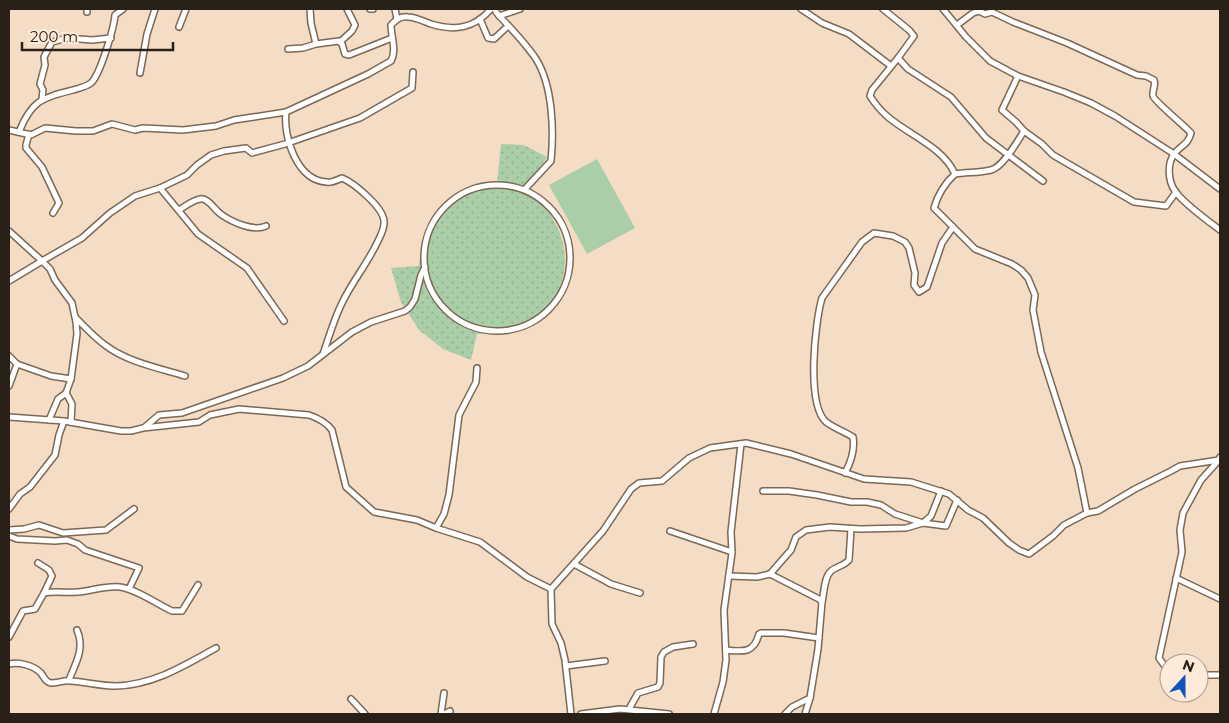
<svg xmlns="http://www.w3.org/2000/svg" width="1229" height="723" font-family="Montserrat,sans-serif">
	<style>
		.park { fill: url(#park-dots) }
		.pitch { fill: #a9cea8 }
		.lines { fill: none; stroke-linecap: round; stroke-linejoin: round }
		.minor-casing { stroke: #7d6853; stroke-width: 8 }
		.minor { stroke: #fff; stroke-width: 5 }
	</style>
	<defs>
		<pattern id="park-dots" width="8" height="8" patternUnits="userSpaceOnUse" patternTransform="scale(1.25)"><rect width="8" height="8" fill="#a9cea8"/><path d="M2 2h.1M6 6h.1" fill="none" stroke="#91b190" stroke-width="1.8" stroke-linecap="round"/></pattern>
	</defs>
	<rect width="100%" height="100%" fill="#f5dcc5"/>
	<path class="park" d="M501,144L524,145L547,157L524,190C529,193 536,196 540,199C546,204 550,213 553,219C574,253 567,297 533,320C516,331 496,332 477,334L471,360L443,349L419,330L401,302L391,268L419,266C421,231 439,197 474,184C481,182 490,183 497,183Z"/>
	<path class="pitch" d="M597,159L635,228L587,254L549,185Z"/>
	<g class="lines">
		<defs>
			<g id="minor">
				<path d="M87,9V12"/>
				<path d="M310,9L311,23L316,44L339,41L342,44L345,54L349,55L392,38"/>
				<path d="M370,9H373"/>
				<path d="M395,9L397,19"/>
				<path d="M495,9L496,12C509,27 525,42 536,59C553,86 554,131 551,161L525,189"/>
				<path d="M801,9L822,23L849,34L891,66"/>
				<path d="M883,9L909,30L914,36L898,58L908,69L951,97L986,138L1043,181"/>
				<path d="M943,9L966,37L990,61L1018,76L1064,92L1091,103L1115,116L1174,154L1220,189"/>
				<path d="M499,16L520,9"/>
				<path d="M480,19L488,38L494,39L508,26"/>
				<path d="M957,25L973,13L979,11L985,14L992,12L1013,22L1067,43L1137,75L1146,76L1154,80C1156,86 1152,90 1153,96C1154,101 1185,126 1191,133C1188,145 1181,145 1174,154C1167,164 1168,181 1175,191C1183,203 1208,221 1220,230"/>
				<path d="M179,27L186,9"/>
				<path d="M340,42L352,31L355,25L347,9"/>
				<path d="M288,49L303,48L316,44"/>
				<path d="M898,58L872,90L870,96C875,104 881,111 888,117C909,135 943,147 955,174"/>
				<path d="M140,73L147,34L155,9"/>
				<path d="M1018,76L1002,110L1016,122L1024,131"/>
				<path d="M42,99L43,90L40,84L45,65L44,57L52,42L67,38L92,40L111,38"/>
				<path d="M286,112L368,74L391,61C397,50 391,37 391,25C396,20 400,16 408,17C415,17 423,21 431,24C454,31 474,29 491,9"/>
				<path d="M9,130L31,135L45,128L76,131H93L112,124L135,130L143,128L183,130L216,126L234,120L286,112C283,137 297,181 327,182C332,183 337,180 342,178C354,183 383,207 384,221C385,228 380,237 377,243C367,264 352,282 342,303C334,319 329,337 323,354"/>
				<path d="M19,132C32,100 42,98 73,90C79,88 86,87 91,83C100,75 114,28 115,15L123,9"/>
				<path d="M29,134L26,145V148L42,167L59,203L53,213"/>
				<circle cx="497" cy="258" r="73"/>
				<path d="M160,188L187,175L197,165L211,155L224,151L246,148L252,153L285,144L360,118L412,88L413,72"/>
				<path d="M179,210C184,207 193,200 200,199C208,197 215,211 222,215C232,222 254,232 266,226"/>
				<path d="M953,227L975,249L1012,264L1021,270L1028,278L1035,295L1033,310L1041,352L1078,468L1087,513"/>
				<path d="M9,231L42,261L82,238L110,213L135,196L160,188L198,234L247,268L284,321"/>
				<path d="M9,281L42,261L50,269L55,280L72,303L76,322L77,334L71,379L66,393L58,399L49,420"/>
				<path d="M76,318C85,327 94,337 105,345C127,362 159,368 185,376"/>
				<path d="M9,356L17,364L9,386"/>
				<path d="M17,364L51,376L71,379"/>
				<path d="M66,393L72,404L71,422"/>
				<path d="M9,417L64,421L121,431H131L143,428L199,422L210,415L239,409L309,415C318,418 326,422 332,430L346,487L374,512L417,520L436,528L480,542L527,577L551,589"/>
				<path d="M145,427L159,415L182,413L283,378L308,366L352,332L371,322L405,311L410,307L415,299L421,275L425,267"/>
				<path d="M845,473C851,462 855,449 853,437C845,432 834,428 826,422C806,404 815,322 822,298L862,242L874,233L893,236L905,242L909,248L915,273L914,285L919,292L927,287L942,243L953,227L934,208C938,194 944,184 955,174C967,172 979,173 991,170C1003,167 1017,142 1024,131L1042,144L1053,155L1134,202L1166,206L1176,192"/>
				<path d="M763,491H789L817,495L851,502H867L881,505L895,514L923,523L946,526L957,500"/>
				<path d="M9,509L20,494L30,487L55,455L59,435L64,421"/>
				<path d="M436,528L444,514L449,495L459,415L476,382L477,368"/>
				<path d="M9,530L24,529L39,525L63,533L106,530L134,509"/>
				<path d="M670,531L732,552"/>
				<path d="M9,536L17,539L55,541L67,540L78,544L85,550L139,568L129,589"/>
				<path d="M38,563L49,570L52,576L44,593"/>
				<path d="M574,564L611,584L640,593"/>
				<path d="M770,574L791,550L796,537L806,530L830,527L860,529L906,528L923,523L931,516L941,491"/>
				<path d="M729,576L757,577L770,574L819,599L822,602L818,649L810,698L792,707L785,714"/>
				<path d="M1176,578L1220,599"/>
				<path d="M822,602C824,594 824,577 831,571C837,566 844,566 849,560L851,529"/>
				<path d="M9,637L23,611L35,609L44,593C55,591 67,593 78,592C91,591 107,585 120,587C136,589 157,604 172,611H182L198,585"/>
				<path d="M726,650C744,652 754,653 759,634L761,633H784L819,638"/>
				<path d="M9,664C19,662 33,665 41,673C44,677 45,682 51,683C58,683 64,680 70,681C86,682 101,686 116,686C154,685 185,665 216,648"/>
				<path d="M566,666L605,661"/>
				<path d="M1169,668L1164,665L1159,658L1182,552L1180,530L1183,513L1201,480L1219,460"/>
				<path d="M1199,675H1220"/>
				<path d="M69,680C76,662 85,649 77,630"/>
				<path d="M351,699L365,714"/>
				<path d="M629,709L638,693L658,687L660,683L661,657L664,652L673,647L693,644"/>
				<path d="M441,714L444,693"/>
				<path d="M444,714L450,711"/>
				<path d="M571,714L565,660L561,643L552,624L551,589L603,531L631,489L639,483L662,481L689,458L710,448L746,443L791,454L864,479L911,482L949,494L968,510L983,518L1009,543L1019,550L1029,554L1053,536L1064,525L1087,513L1098,511L1135,489L1171,471L1180,466L1219,460L1220,457"/>
				<path d="M581,714L620,709L669,714"/>
				<path d="M714,714L723,682L726,660L724,610L732,553L731,532L741,444"/>
				<path d="M805,714L810,698"/>
			</g>
		</defs>
		<use href="#minor" class="minor-casing"/>
		<use href="#minor" class="minor"/>
	</g>
	<rect width="1229" height="723" fill="none" stroke="#292018" stroke-width="20"/>
	<g transform="translate(1184 678) rotate(21)"><circle r="24" fill="#feead8" stroke="#a9998b"/>
	<path d="M0-4L9 19L0 12L-9 19Z" fill="#0d55bf"/>
	<text y="-8" font-size="14" font-weight="bold" text-anchor="middle" fill="#292018">N</text>
	</g>
	<path d="M22 42v8h151v-8" fill="none" stroke="#292018" stroke-width="2.5"/>
	<text x="30" y="42" font-size="15" fill="#292018" stroke="#feead8" stroke-width="4" paint-order="stroke">200 m</text>
</svg>
